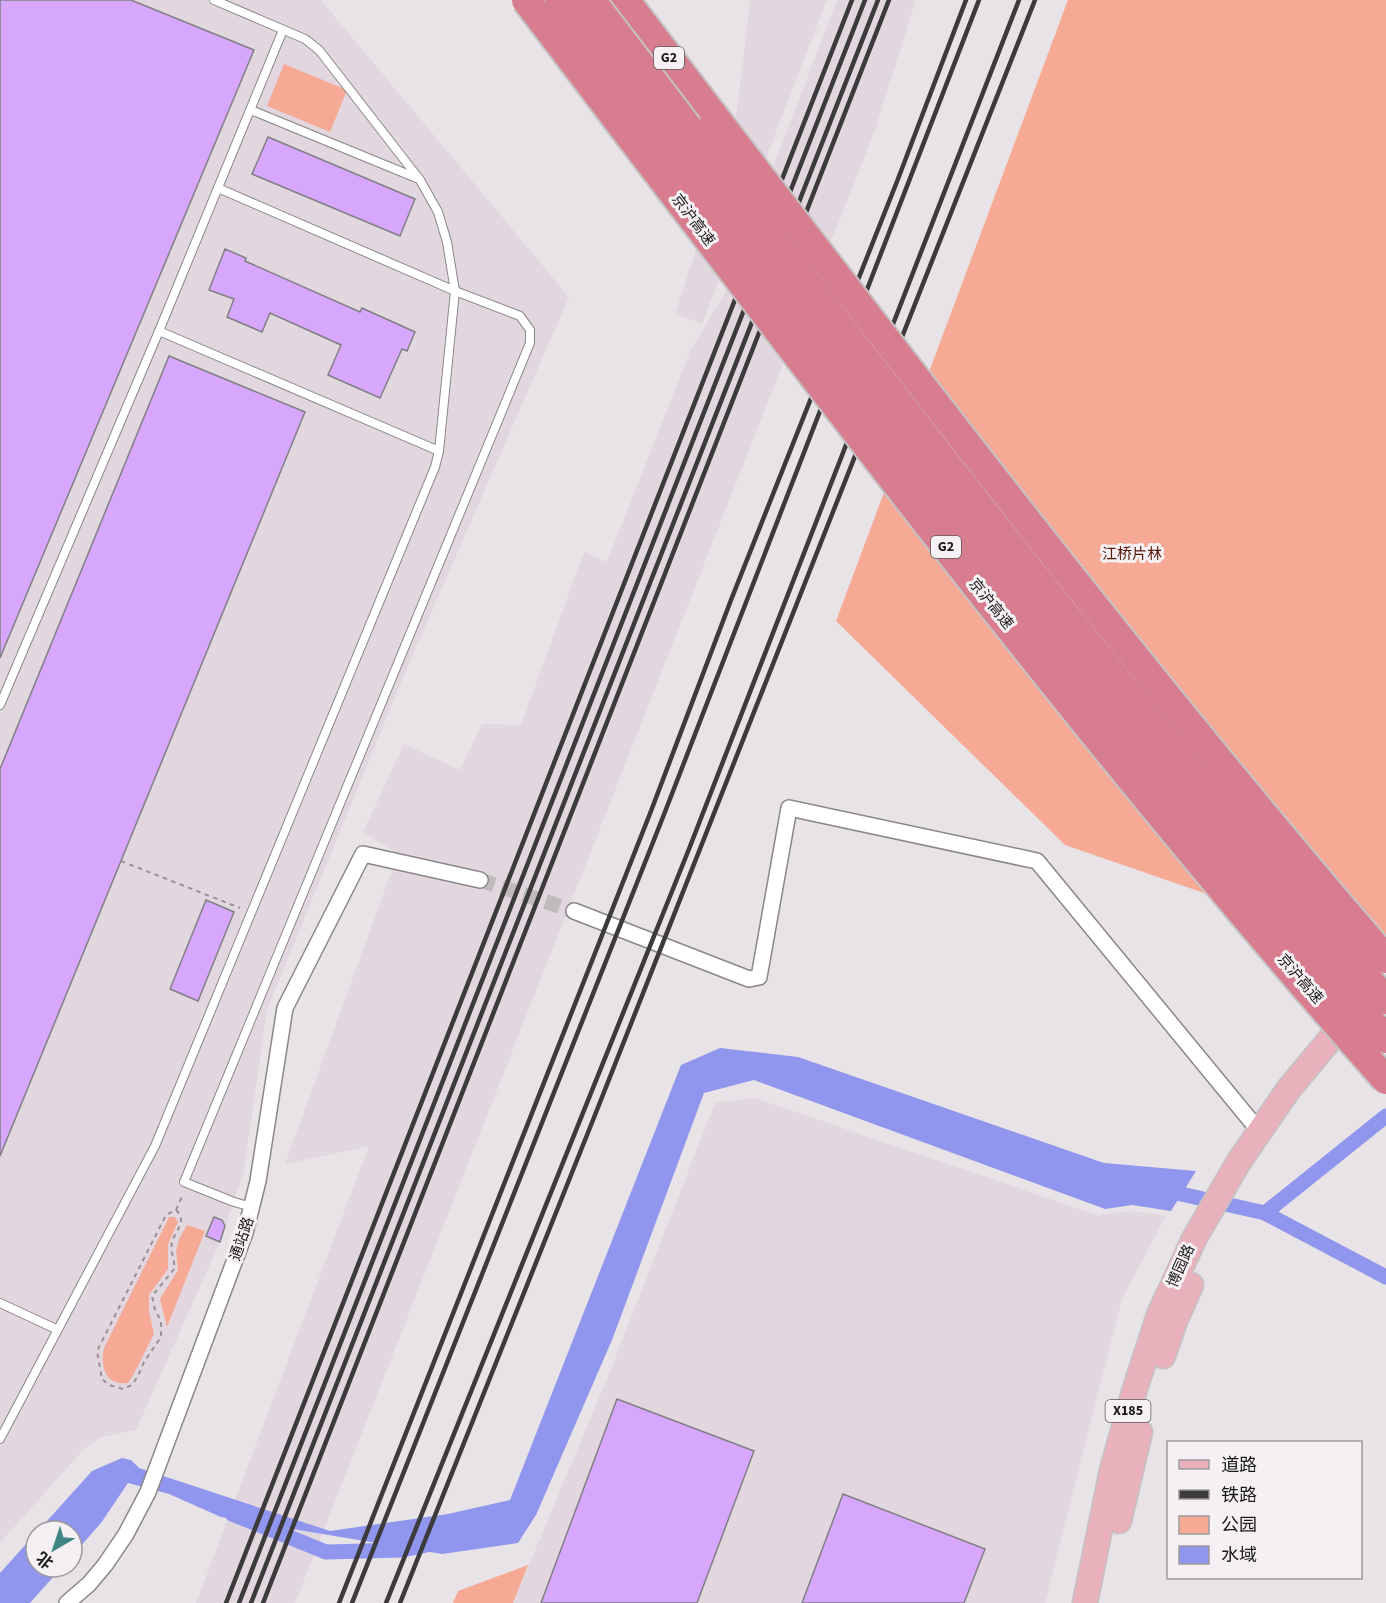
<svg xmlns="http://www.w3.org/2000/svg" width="1386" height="1603" font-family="'Source Sans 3','Noto Sans SC',sans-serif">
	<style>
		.built { fill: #e3d7df }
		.green { fill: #f6a994 }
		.water { fill: #9096ed }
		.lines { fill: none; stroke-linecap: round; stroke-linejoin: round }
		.canal { stroke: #9096ed; stroke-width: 15 }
		.building { fill: #d6a7fc; stroke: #817f83; stroke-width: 1.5 }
		.minor-tunnel { stroke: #bfbbbd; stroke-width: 15; stroke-dasharray: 15 8; stroke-linecap: butt }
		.service-casing { stroke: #8b8689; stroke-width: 10 }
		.minor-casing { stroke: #8b8689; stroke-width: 18 }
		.primary-casing { stroke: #c3c3c3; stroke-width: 27 }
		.motorway-casing { stroke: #c3c3c3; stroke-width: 32 }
		.path { stroke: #969295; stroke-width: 2; stroke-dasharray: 4.5 4.5; stroke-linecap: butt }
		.service { stroke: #fff; stroke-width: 8 }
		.minor { stroke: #fff; stroke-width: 15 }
		.primary { stroke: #e8b1bc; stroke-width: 24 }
		.motorway { stroke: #d87d90; stroke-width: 28 }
		.rail { stroke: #3c3a3b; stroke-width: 4.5 }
		.motorway-bridge-casing { stroke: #c3c3c3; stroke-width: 32; stroke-linecap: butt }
		.motorway-bridge { stroke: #d87d90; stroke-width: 28 }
		.labels { text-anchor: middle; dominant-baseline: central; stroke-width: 6; stroke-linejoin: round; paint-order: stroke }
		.shield { fill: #f5f0f3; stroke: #5c5a5b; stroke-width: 1.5 }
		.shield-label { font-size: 14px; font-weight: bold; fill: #1a191a }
		.street-label { font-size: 15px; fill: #1a191a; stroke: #f5f0f3 }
		.park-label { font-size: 15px; fill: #541706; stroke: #f5f0f3 }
	</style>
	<rect width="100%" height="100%" fill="#e8e3e6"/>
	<g class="built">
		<path d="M0,0H321L569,297L404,675L267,1010L244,1171L220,1242L136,1430L101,1437L84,1449L0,1543Z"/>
		<path d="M750,0H827L702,324L675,314L729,148L738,105Z"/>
		<path d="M837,0H916L875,130L295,1603H196L369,1146L285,1164L398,854L363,832L404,744L460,770L482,724L521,725L584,552L607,562L691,349L726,291Z"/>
		<path d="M755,1098L1097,1215L1129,1211L1166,1216L1122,1299L1045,1603H513L609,1374L715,1103Z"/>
	</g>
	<g class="green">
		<path d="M1068,0H1386V956L1065,845L836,621Z"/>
		<path d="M284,64L347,90L330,132L267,106Z"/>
		<path d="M169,1217H175L178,1222L168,1244V1269L149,1295V1311L154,1334C146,1348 137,1371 128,1383C105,1386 100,1366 104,1348Z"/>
		<path d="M187,1225L205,1231L167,1327L160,1299L178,1270L176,1252L179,1239Z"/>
		<path d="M528,1565L513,1603H453L458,1591Z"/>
	</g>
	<g class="water">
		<path d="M720,1048L798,1057L1104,1163L1196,1171L1171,1211L1132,1205L1105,1209L754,1080L704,1093L612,1340L536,1515L518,1543L442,1554L221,1517L169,1494L128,1483L101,1523L72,1556V1531H38L92,1471L122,1458L131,1460L139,1468L330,1531L448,1514L510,1500L681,1065Z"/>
		<path d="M36,1533V1567H62L30,1603H0V1573Z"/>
	</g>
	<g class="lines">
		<g class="canal">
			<path d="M1161,1192L1168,1191L1265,1213L1386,1277"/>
			<path d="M1265,1213L1386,1116"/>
			<path d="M232,1514L326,1552L403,1550L431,1544"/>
		</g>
	</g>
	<g class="building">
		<path d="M0,0H131L254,50L0,658Z"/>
		<path d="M268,137L415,199L400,236L252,174Z"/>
		<path d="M225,249L246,258L245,261L360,312L362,308L415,332L407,351L402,349L380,398L328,375L341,345L270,313L262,332L227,317L234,299L209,290Z"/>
		<path d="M169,356L305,412L0,1156V769Z"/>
		<path d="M206,900L234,912L198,1001L170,989Z"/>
		<path d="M214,1217L222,1220L225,1226L220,1242L206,1236Z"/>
		<path d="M617,1399L754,1451L697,1603H541Z"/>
		<path d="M843,1494L985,1549L964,1603H802Z"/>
	</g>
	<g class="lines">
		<path class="minor-tunnel" d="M480,880L574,911"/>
		<defs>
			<g id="service">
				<path d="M251,110L419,179"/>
				<path d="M218,188L455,291L520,316L530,330V343L184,1182L234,1202L252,1207"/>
				<path d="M159,331L439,451"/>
				<path d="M0,705L159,331L283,30"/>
				<path d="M0,1303L56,1329"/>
				<path d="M0,1439L155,1146L435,467L439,451L455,291L447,242L438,212L420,180L319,50L305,39L214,0"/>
			</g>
			<g id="minor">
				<path d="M574,911L749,979L759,977L789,808L1037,861L1260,1132"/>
				<path d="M67,1603L89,1584L105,1565L126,1534L148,1492L245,1233L258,1181L285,1008L363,854L480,880"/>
			</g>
			<g id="primary">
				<path d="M1163,1356L1175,1321L1191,1285"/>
				<path d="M1119,1521L1140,1432"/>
				<path d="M1085,1603L1112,1470L1134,1392L1159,1315L1194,1239L1238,1163L1288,1090L1352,1013"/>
			</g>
			<path id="motorway" d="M625,0L714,116"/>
		</defs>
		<use href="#service" class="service-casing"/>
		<use href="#minor" class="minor-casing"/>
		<use href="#primary" class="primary-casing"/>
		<use href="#motorway" class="motorway-casing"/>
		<g class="path">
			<path d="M121,861L240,908"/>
			<path d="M176,1210C188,1221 175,1231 172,1242C170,1250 174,1260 175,1268L152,1296L155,1310L161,1321V1337L144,1362L138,1376L132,1385L123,1389L109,1385L102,1379L97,1351L166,1215Z"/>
			<path d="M176,1210L183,1194"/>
		</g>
		<use href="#service" class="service"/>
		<use href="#minor" class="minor"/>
		<use href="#primary" class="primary"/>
		<use href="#motorway" class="motorway"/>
		<g class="rail">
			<path d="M226,1603L852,0"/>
			<path d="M239,1603L865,0"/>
			<path d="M251,1603L878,0"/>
			<path d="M263,1603L889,0"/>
			<path d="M339,1603L651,811L731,600L898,179L966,0"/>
			<path d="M352,1603L663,817L979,0"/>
			<path d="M386,1603L689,849L1019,0"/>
			<path d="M400,1603L593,1120L1035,0"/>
		</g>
		<defs>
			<g id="motorway-bridge">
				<path d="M526,0C805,366 1081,735 1386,1080"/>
				<path d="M559,0C828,351 1094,706 1386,1039"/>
				<path d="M591,0C849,338 1105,680 1386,1000"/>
				<path d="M714,116C933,401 1151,687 1386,959"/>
			</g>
		</defs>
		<use href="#motorway-bridge" class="motorway-bridge-casing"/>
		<use href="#motorway-bridge" class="motorway-bridge"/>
	</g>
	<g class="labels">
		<g class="shield">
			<rect x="654" y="47" width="30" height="22" rx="4.5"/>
			<rect x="931" y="536" width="30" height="22" rx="4.5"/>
			<rect x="1105.5" y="1400" width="45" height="22" rx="4.5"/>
		</g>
		<g class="shield-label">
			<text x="669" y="58">G2</text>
			<text x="946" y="547">G2</text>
			<text x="1128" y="1411">X185</text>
		</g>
		<g class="street-label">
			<text transform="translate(693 220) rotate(53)">京沪高速</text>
			<text transform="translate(991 604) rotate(51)">京沪高速</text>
			<text transform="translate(1300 979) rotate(49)">京沪高速</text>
			<text transform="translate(242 1239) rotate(-71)">通站路</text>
			<text transform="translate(1181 1266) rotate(-66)">博园路</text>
		</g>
		<g class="park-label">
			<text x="1132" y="554">江桥片林</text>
		</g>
	</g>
	<rect x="1167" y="1441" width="195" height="138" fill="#f5f0f3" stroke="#9d9a9c" stroke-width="1.5"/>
	<rect x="1179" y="1460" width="30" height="9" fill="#e8b1bc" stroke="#9d9a9c" stroke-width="1.5"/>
	<text x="1221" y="1471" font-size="18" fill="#1a191a">道路</text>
	<rect x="1179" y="1490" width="30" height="9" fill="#3c3a3b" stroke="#9d9a9c" stroke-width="1.5"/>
	<text x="1221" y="1501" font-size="18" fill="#1a191a">铁路</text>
	<rect x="1179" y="1516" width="30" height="18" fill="#f6a994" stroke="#9d9a9c" stroke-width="1.5"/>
	<text x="1221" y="1531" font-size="18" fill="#1a191a">公园</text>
	<rect x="1179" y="1546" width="30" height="18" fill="#9096ed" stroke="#9d9a9c" stroke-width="1.5"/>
	<text x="1221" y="1561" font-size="18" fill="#1a191a">水域</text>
	<g transform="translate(54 1549) rotate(219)"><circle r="28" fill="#f5f0f3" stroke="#9d9a9c" stroke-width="1.5"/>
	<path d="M0-4.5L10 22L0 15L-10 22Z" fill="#3f8785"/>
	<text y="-9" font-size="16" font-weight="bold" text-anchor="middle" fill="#1a191a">北</text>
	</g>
</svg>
